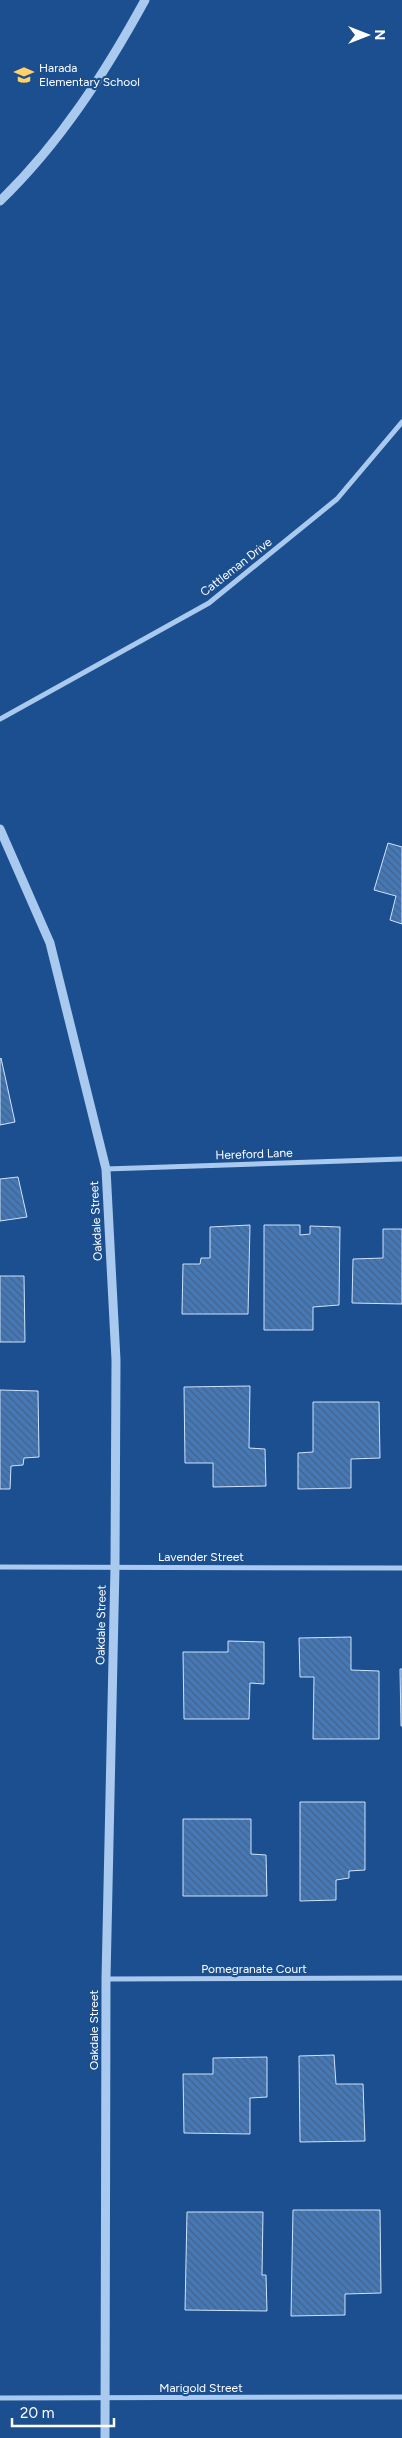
<svg xmlns="http://www.w3.org/2000/svg" width="402" height="2438" font-family="Figtree,sans-serif">
	<style>
		.building { fill: url(#building-back-hatch); stroke: #cfe3fa }
		.lines { fill: none; stroke-linecap: round; stroke-linejoin: round }
		.minor { stroke: #a9c9ee; stroke-width: 5 }
		.tertiary { stroke: #a9c9ee; stroke-width: 9 }
		.labels { text-anchor: middle; dominant-baseline: central; stroke-width: 4.5; stroke-linejoin: round; paint-order: stroke }
		.poi-label { font-size: 12px; fill: #fff; stroke: #1b4f8f; text-anchor: start }
		.street-label { font-size: 12px; fill: #fff; stroke: #1b4f8f }
	</style>
	<defs>
		<pattern id="building-back-hatch" width="6" height="6" patternUnits="userSpaceOnUse" patternTransform="scale(1.25)"><rect width="6" height="6" fill="#4478b7"/><path d="M-1 5l2 2M0 0l6 6M5-1l2 2" fill="none" stroke="#486282"/></pattern>
	</defs>
	<rect width="100%" height="100%" fill="#1b4f8f"/>
	<g class="building">
		<path d="M388,843L402,847V924L390,920L396,896L374,890Z"/>
		<path d="M1,1058L15,1122L0,1125V1059Z"/>
		<path d="M18,1177L27,1217L0,1221V1179Z"/>
		<path d="M250,1225L248,1314H182L183,1264H200L201,1258H210V1227Z"/>
		<path d="M264,1225H300V1235L310,1234V1226L340,1227L339,1305L313,1307V1330H264Z"/>
		<path d="M383,1229H402V1304L352,1303L353,1259L383,1258Z"/>
		<path d="M0,1276H24L25,1342H0Z"/>
		<path d="M250,1386L249,1448L265,1449L266,1486L213,1487V1463H185L184,1387Z"/>
		<path d="M0,1390L38,1391L39,1457L24,1458L23,1465L11,1466L10,1489H0Z"/>
		<path d="M313,1402H379L380,1458L351,1459V1488L298,1489V1453L313,1452Z"/>
		<path d="M351,1637V1670L379,1671V1739H313L314,1677H300L299,1638Z"/>
		<path d="M228,1641L264,1642V1684L250,1683L249,1719H184L183,1652H228Z"/>
		<path d="M400,1669H402V1726H401Z"/>
		<path d="M300,1802H365V1870L349,1871V1878L336,1880V1900L300,1901Z"/>
		<path d="M183,1819H251V1854L266,1855L267,1896H183Z"/>
		<path d="M334,2055L336,2084H363L365,2141L300,2142L299,2056Z"/>
		<path d="M267,2057V2097L250,2098V2134L184,2133L183,2074H213V2058Z"/>
		<path d="M293,2210H380L381,2293L345,2294V2315L291,2316Z"/>
		<path d="M187,2212H263L262,2275H266L267,2311L185,2310Z"/>
	</g>
	<g class="lines">
		<g class="minor">
			<path d="M0,719L209,603L337,499L402,422"/>
			<path d="M106,1169L402,1159"/>
			<path d="M0,1567L402,1568"/>
			<path d="M106,1979L402,1978"/>
			<path d="M0,2398L402,2397"/>
		</g>
		<g class="tertiary">
			<path d="M0,201C60,143 105,73 145,0"/>
			<path d="M0,829L50,943L106,1169L116,1360L115,1567L106,1979L105,2438"/>
		</g>
	</g>
	<defs>
		<symbol id="school-bare" viewBox="-9 -9 18 18"><path d="M0-5L7-2L0 1L-7-2ZM-4 1L0 2.5L4 1V4Q0 6-4 4Z" fill="#ffd166" stroke="#1b4f8f" stroke-width="2.5" paint-order="stroke"/></symbol>
	</defs>
	<g fill-rule="evenodd">
		<use href="#school-bare" x="10" y="61" width="28" height="28"/>
	</g>
	<g class="labels">
		<g class="poi-label">
			<text x="39" y="68">Harada<tspan x="39" dy="14">Elementary School</tspan></text>
		</g>
		<g class="street-label">
			<text transform="translate(236 567) rotate(-38)">Cattleman Drive</text>
			<text transform="translate(254 1154) rotate(-2)">Hereford Lane</text>
			<text transform="translate(96 1221) rotate(-93)">Oakdale Street</text>
			<text x="201" y="1557">Lavender Street</text>
			<text transform="translate(101 1625) rotate(-89)">Oakdale Street</text>
			<text x="254" y="1969">Pomegranate Court</text>
			<text transform="translate(94 2030) rotate(-90)">Oakdale Street</text>
			<text x="201" y="2388">Marigold Street</text>
		</g>
	</g>
	<g transform="translate(367 35) rotate(90)" stroke="#1b4f8f" stroke-width="4" paint-order="stroke">
	<path d="M0-4L9 19L0 12L-9 19Z" fill="#ffffff"/>
	<text y="-8" font-size="14" font-weight="bold" text-anchor="middle" fill="#ffffff">N</text>
	</g>
	<path d="M12 2418v8h102v-8" fill="none" stroke="#ffffff" stroke-width="2.5"/>
	<text x="20" y="2418" font-size="15" fill="#ffffff" stroke="#1b4f8f" stroke-width="4" paint-order="stroke">20 m</text>
</svg>
